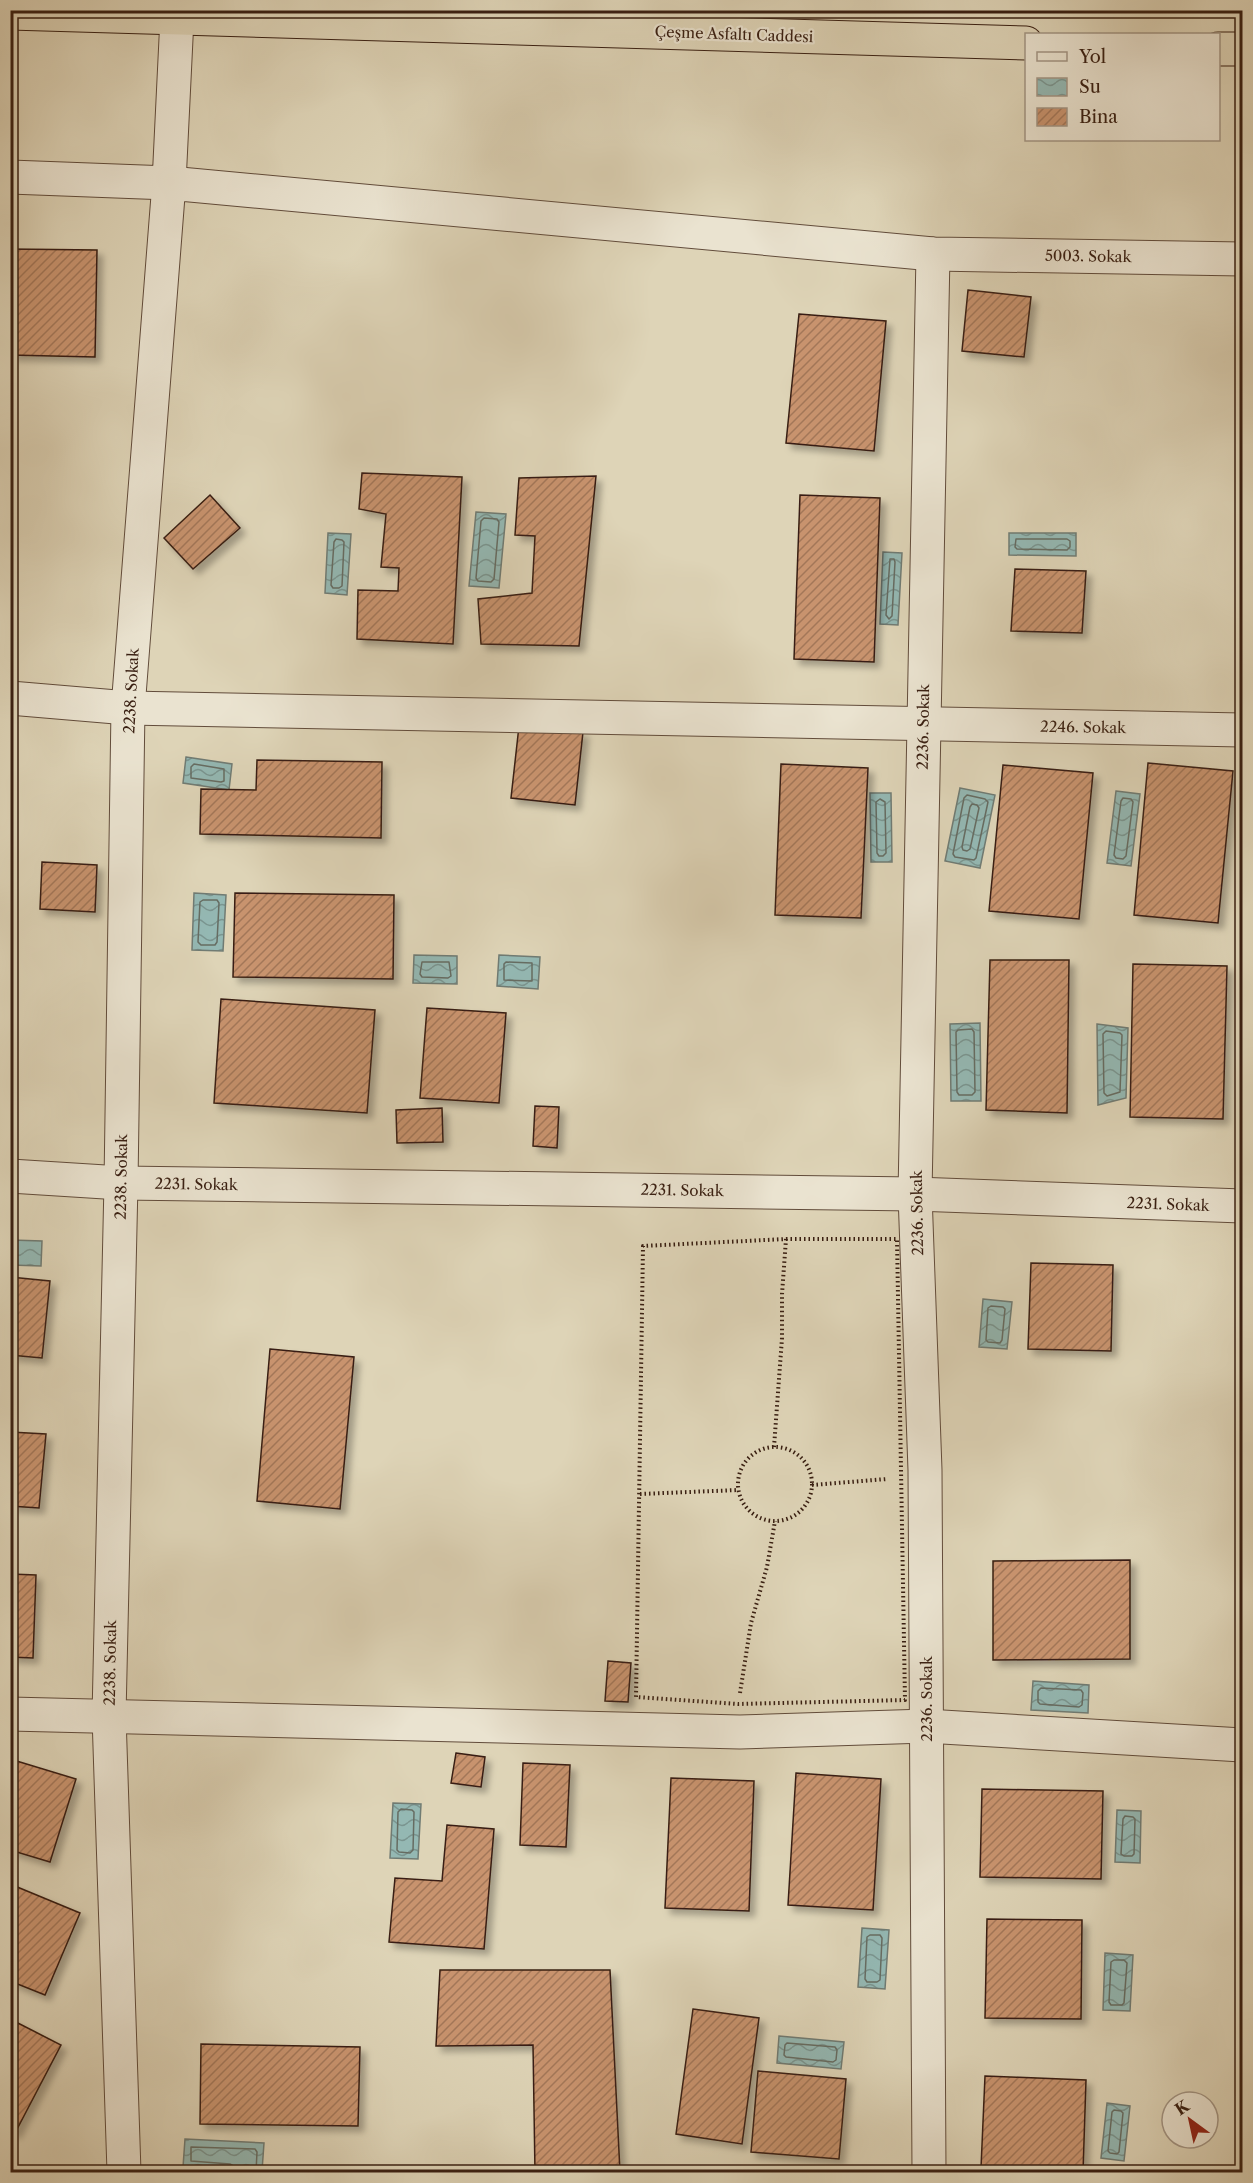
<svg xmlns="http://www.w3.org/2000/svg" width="1253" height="2183" font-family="'Libre Caslon Text',serif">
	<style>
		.water { fill: url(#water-waves); stroke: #707b73; stroke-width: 1.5 }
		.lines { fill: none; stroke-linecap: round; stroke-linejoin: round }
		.shore { stroke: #666c62; stroke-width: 1.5 }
		.building { fill: url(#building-hatch); stroke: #391f12; stroke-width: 1.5; filter: url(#shadow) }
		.minor-casing { stroke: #624c3b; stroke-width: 35 }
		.trunk-casing { stroke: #391f12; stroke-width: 35 }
		.path { stroke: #391f12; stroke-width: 4; stroke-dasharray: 1.5 3; stroke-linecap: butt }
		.minor { stroke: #eae3d0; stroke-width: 33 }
		.trunk { stroke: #ded4b7; stroke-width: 33 }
		.labels { text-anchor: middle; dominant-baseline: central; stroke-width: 4.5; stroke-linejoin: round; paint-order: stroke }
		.street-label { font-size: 15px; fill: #391f12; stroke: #eae3d0 }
	</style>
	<defs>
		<pattern id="water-waves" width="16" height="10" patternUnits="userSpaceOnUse" patternTransform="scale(1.5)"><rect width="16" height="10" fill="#94b8b3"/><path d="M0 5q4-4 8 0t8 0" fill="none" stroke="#7a9590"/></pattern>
		<pattern id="building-hatch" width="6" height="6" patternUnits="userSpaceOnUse" patternTransform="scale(1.5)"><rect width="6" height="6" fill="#c8936e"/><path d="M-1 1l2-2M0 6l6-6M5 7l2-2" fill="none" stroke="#a37759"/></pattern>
		<filter id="shadow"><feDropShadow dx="5.5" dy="5.5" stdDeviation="3" flood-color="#0004"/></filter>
	</defs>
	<rect width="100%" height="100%" fill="#ded4b7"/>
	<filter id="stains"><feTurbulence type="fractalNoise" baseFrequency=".00333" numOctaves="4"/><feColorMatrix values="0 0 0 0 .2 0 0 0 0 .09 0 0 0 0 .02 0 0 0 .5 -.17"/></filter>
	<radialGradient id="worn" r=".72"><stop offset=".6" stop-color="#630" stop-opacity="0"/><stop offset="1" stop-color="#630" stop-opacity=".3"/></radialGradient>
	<g class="water">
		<path d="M476,512L506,514L499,588L469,586Z"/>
		<path d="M328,533L351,534L347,595L325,593Z"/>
		<path d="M1009,533H1076V556L1009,555Z"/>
		<path d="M883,552L902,553L898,625L880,624Z"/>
		<path d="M186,757L232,764L229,790L183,783Z"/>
		<path d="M960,788L995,795L980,868L945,861Z"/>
		<path d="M1116,791L1140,794L1131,866L1107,863Z"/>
		<path d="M870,793H891L892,862H871Z"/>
		<path d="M194,893L226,895L223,951L192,950Z"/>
		<path d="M414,955L457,956V984L413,983Z"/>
		<path d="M499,955L540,957L538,989L497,986Z"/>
		<path d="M980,1023L981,1101H951L950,1024Z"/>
		<path d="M1097,1024L1128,1028L1126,1098L1098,1105Z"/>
		<path d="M11,1240L42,1241L41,1266L11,1265Z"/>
		<path d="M983,1299L1012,1302L1007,1349L979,1347Z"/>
		<path d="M1033,1681L1089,1685L1088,1713L1031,1710Z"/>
		<path d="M393,1803L421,1804L418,1859L390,1858Z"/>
		<path d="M1117,1810L1141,1811L1140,1863L1115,1862Z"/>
		<path d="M862,1928L889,1930L885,1989L858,1987Z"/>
		<path d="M1105,1953L1133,1955L1130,2011L1103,2010Z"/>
		<path d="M779,2036L844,2042L841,2069L777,2063Z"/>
		<path d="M1107,2103L1130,2106L1124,2161L1101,2158Z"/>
		<path d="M185,2139L264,2143L262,2171L183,2167Z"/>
	</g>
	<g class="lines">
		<g class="shore">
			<path d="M484,518L497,519L499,522L494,579L491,582L478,581L476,578L481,521Z"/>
			<path d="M336,539L342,540L344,542L342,586L339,588H333L331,585L334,542Z"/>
			<path d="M1016,539H1067L1070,541V547L1067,550L1017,549L1015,547Z"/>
			<path d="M890,559H894L895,562L892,616L889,619L886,615Z"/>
			<path d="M194,764L224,769V781L221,782L191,778V767Z"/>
			<path d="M967,795L985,799L988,802L976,858L974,860L955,857L953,854L964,798Z"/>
			<path d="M1123,798L1131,799L1133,802L1126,856L1123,859L1116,858L1114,855L1121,801Z"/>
			<path d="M880,799L885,802L886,853L883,856H879L877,853L876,802Z"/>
			<path d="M972,804L977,805L979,808L970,849L967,851L963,850L962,847L970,807Z"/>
			<path d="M203,900H217L219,903L217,942L215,945H201L198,942L200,902Z"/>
			<path d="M422,962H449L451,976L448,978L422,977L420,974Z"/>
			<path d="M506,962L532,963V981L504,980V964Z"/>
			<path d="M972,1029L974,1032L975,1092L972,1095H959L957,1092L956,1032L958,1030Z"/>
			<path d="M1106,1031L1120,1033L1122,1035L1120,1092L1107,1096L1104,1093L1103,1034Z"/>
			<path d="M991,1306L1003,1307L1005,1309L1002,1340L1000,1343L988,1342L986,1340L988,1308Z"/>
			<path d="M1041,1688L1081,1690L1083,1693L1082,1705L1079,1707L1040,1704L1038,1702V1691Z"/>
			<path d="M401,1809L412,1810L414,1812L413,1850L410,1853L399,1852L397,1850L398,1812Z"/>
			<path d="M1125,1816L1133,1817L1135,1819L1134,1854L1132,1856H1124L1121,1854L1123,1819Z"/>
			<path d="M870,1935H880L882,1938L880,1980L877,1982H867L865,1979L867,1937Z"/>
			<path d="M1114,1960H1124L1127,1963L1124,2003L1122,2005H1111L1109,2002L1111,1962Z"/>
			<path d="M787,2043L835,2047L837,2050L836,2060L833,2062L786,2057L784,2055L785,2045Z"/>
			<path d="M1114,2110L1121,2111L1123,2113L1119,2152L1117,2154L1110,2153L1108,2151L1112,2112Z"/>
			<path d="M236,2172L235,2167L230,2164L191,2161V2147L255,2149L257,2152L256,2172"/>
		</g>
	</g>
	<g class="building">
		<path d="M10,249L97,250L95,357L10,355Z"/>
		<path d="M968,290L1031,297L1024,357L962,351Z"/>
		<path d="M799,314L886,321L874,451L786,443Z"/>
		<path d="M362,473L462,477L453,644L357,639L358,590L398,591L399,568L381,567L386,514L359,509Z"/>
		<path d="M596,476L579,646L481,644L478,599L532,593L535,536L515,535L519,478Z"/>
		<path d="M210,495L240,528L193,569L164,538Z"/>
		<path d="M800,495L880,498L874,662L794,659Z"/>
		<path d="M1015,569L1086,571L1082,633L1011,631Z"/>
		<path d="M519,726L583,732L575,805L511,798Z"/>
		<path d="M257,760L382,762L381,838L200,834L201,789L256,790Z"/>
		<path d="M1148,763L1233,771L1218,923L1134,915Z"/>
		<path d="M781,764L868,768L861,918L775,915Z"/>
		<path d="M1003,765L1093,773L1079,919L989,911Z"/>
		<path d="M42,862L97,865L95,912L40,909Z"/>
		<path d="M235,893L394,895L393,979L233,977Z"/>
		<path d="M990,960H1069L1067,1113L986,1110Z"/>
		<path d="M1133,964L1227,966L1223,1119L1130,1117Z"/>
		<path d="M221,999L375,1010L367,1113L214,1103Z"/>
		<path d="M427,1008L506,1013L499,1103L420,1098Z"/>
		<path d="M535,1106L559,1107L557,1148L533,1146Z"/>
		<path d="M442,1108L443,1142L397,1143L396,1110Z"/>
		<path d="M1031,1263L1113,1265L1111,1351L1028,1349Z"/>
		<path d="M10,1277L50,1281L42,1358L10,1355Z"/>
		<path d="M270,1349L354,1357L340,1509L257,1501Z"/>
		<path d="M10,1432L46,1434L39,1508L10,1506Z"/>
		<path d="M1130,1560V1659L993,1660V1561Z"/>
		<path d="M10,1574L36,1575L33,1658L10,1657Z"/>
		<path d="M608,1661L631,1663L628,1702L605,1701Z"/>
		<path d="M456,1753L485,1757L481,1787L451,1783Z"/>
		<path d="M10,1759L76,1779L50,1862L10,1850Z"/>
		<path d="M523,1763L570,1765L566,1847L520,1845Z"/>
		<path d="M796,1773L881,1779L873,1910L788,1905Z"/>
		<path d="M671,1778L754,1781L749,1911L665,1908Z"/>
		<path d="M982,1789L1103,1791L1101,1879L980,1877Z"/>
		<path d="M447,1825L494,1829L484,1949L389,1942L395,1878L442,1881Z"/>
		<path d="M10,1884L80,1913L45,1995L10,1981Z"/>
		<path d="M987,1919L1082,1920L1081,2019L985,2018Z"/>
		<path d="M440,1970H610L620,2172H535L533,2045L436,2046Z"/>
		<path d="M693,2009L759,2018L742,2144L676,2134Z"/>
		<path d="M10,2019L61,2045L15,2133L10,2131Z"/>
		<path d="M201,2044L360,2047L358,2126L200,2124Z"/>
		<path d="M758,2071L846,2079L839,2159L751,2152Z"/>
		<path d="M985,2076L1086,2080L1083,2172L981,2168Z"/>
	</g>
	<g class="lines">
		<defs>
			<g id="minor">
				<path d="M10,177L169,183L177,18"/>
				<path d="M10,698L128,708L1242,730"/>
				<path d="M10,1176L121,1183L915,1194L1242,1206"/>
				<path d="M10,1714L740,1732L926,1726L1242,1745"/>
				<path d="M124,2172L109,1716L121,1183L128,708L169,183L933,254L1242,259"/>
				<path d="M929,2172L925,1470L915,1194L933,254"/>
			</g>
			<g id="trunk">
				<path d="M10,13L1026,43"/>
				<path d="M1218,49H1242"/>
			</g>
		</defs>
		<use href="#minor" class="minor-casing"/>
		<use href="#trunk" class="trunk-casing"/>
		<g class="path">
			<path d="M786,1239H897L905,1700L738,1704L636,1697L643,1246Z"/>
			<path d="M774,1447L782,1338V1294L786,1239"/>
			<circle cx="775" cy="1484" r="37"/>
			<path d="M812,1485L887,1479"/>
			<path d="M640,1494L738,1490"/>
			<path d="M740,1693L751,1623L767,1567L775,1521"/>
		</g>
		<use href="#minor" class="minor"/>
		<use href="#trunk" class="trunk"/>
	</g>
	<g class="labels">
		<g class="street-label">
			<text transform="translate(734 34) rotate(2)">Çeşme Asfaltı Caddesi</text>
			<text transform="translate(1088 256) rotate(1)">5003. Sokak</text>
			<text transform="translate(131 691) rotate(-87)">2238. Sokak</text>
			<text transform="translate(923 727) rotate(-89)">2236. Sokak</text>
			<text transform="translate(1083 727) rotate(1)">2246. Sokak</text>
			<text transform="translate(121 1177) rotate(-89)">2238. Sokak</text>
			<text transform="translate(196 1184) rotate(1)">2231. Sokak</text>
			<text transform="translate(682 1190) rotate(1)">2231. Sokak</text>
			<text transform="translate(1168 1204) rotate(2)">2231. Sokak</text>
			<text transform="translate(917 1213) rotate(-91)">2236. Sokak</text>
			<text transform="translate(110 1663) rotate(-89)">2238. Sokak</text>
			<text transform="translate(926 1699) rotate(-90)">2236. Sokak</text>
		</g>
	</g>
	<rect width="1253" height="2183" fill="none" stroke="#ded4b7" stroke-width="36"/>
	<rect x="12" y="12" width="1229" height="2159" fill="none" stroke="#391f12" stroke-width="3"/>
	<rect x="18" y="18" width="1217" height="2147" fill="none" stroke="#391f12" stroke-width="1.5"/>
	<rect x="1025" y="33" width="195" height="108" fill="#eae3d0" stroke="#a39584" stroke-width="1.5"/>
	<rect x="1037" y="52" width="30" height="9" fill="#eae3d0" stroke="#a39584" stroke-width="1.5"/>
	<text x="1079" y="63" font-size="18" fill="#391f12">Yol</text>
	<rect x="1037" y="78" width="30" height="18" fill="url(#water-waves)" stroke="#a39584" stroke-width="1.5"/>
	<text x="1079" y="93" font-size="18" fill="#391f12">Su</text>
	<rect x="1037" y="108" width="30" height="18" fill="url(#building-hatch)" stroke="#a39584" stroke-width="1.5"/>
	<text x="1079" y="123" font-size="18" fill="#391f12">Bina</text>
	<g transform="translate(1190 2120) rotate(327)"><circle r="28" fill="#eae3d0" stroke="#a39584" stroke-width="1.5"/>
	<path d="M0-4.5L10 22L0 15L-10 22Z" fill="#8f2418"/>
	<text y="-9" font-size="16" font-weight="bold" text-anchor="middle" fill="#391f12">K</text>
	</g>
	<rect width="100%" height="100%" filter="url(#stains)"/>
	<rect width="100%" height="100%" fill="url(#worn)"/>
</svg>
